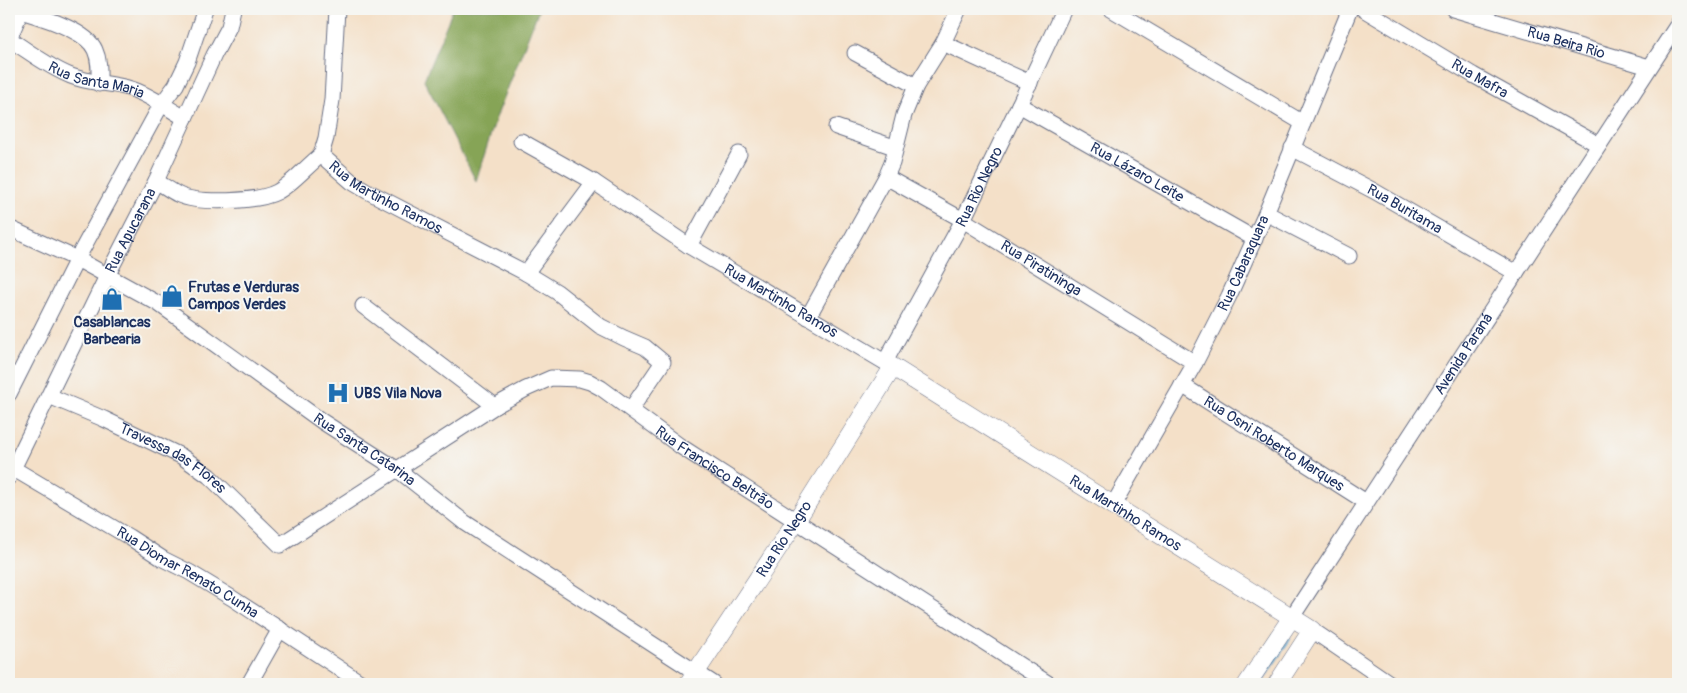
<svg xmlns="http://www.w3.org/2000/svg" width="1687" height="693" font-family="Pangolin,sans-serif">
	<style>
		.forest { fill: #86a457; stroke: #506a5a }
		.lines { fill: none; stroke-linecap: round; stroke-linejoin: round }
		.stream { stroke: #58a6d2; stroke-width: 4 }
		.minor-casing { stroke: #676d83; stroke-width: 17 }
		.tertiary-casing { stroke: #676d83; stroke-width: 19 }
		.minor { stroke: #fff; stroke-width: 15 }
		.tertiary { stroke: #fff; stroke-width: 18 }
		.labels { text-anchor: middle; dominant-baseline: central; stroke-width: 4; stroke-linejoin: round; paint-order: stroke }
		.street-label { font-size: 15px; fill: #1b2f5e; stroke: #f6f6f2 }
		.poi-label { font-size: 15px; font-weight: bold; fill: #1b2f5e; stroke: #f6f6f2; text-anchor: start }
	</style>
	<rect width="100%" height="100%" fill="#f6f6f2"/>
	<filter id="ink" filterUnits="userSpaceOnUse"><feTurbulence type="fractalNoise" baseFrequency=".02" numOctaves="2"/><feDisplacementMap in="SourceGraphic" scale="10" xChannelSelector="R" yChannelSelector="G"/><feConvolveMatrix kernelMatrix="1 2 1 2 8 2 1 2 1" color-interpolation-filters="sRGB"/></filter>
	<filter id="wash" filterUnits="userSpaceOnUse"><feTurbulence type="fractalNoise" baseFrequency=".0096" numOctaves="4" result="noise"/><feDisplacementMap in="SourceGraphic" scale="20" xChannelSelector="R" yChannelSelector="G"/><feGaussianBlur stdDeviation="1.12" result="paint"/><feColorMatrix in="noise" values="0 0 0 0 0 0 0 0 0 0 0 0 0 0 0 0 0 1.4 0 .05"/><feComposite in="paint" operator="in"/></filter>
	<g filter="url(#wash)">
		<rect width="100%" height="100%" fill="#f4e0c8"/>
		<path class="forest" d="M453,9H539L496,118L476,181L424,80Z"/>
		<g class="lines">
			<path class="stream" d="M1259,684L1289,639"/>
		</g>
	</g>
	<g filter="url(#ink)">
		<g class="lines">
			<defs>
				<g id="minor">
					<path id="s1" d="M337,9L332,100L326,138L321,155L352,182L367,191L526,273L594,182L689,246L893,367"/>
					<path d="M1111,9L1303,123"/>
					<path id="s2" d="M1363,9L1473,75L1599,145"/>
					<path id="s3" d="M1453,9L1649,67"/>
					<path d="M21,11C41,17 87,30 95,50C100,61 99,72 99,84"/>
					<path id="s4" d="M9,39C30,52 48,67 71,76C91,84 111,82 131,89C148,94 169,109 185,118"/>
					<path d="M9,39L21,11L20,9"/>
					<path d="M943,43L1030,83"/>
					<path d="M855,53L916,86"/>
					<path id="s5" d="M1019,105L1255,239"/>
					<path d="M836,127L894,147"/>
					<path d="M521,141L594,182"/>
					<path id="s6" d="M1292,148L1374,191L1516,273"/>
					<path id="s7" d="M886,177L963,220L1195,363"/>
					<path d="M156,181C163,185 171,191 179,195C198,204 258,202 277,192C292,184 307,166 321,155"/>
					<path d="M1266,213L1349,256"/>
					<path id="s8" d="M9,228L77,259L159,304L323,422L398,470L464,522L714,684"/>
					<path d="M689,246L739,154"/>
					<path d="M526,273L557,292L600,326L624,338L645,347L663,362L631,409"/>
					<path d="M363,306L495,406"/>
					<path d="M808,317L886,177L892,163L904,115L916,86L943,43L959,9"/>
					<path id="s9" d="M885,362L963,220L1019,105L1064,9"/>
					<path id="s10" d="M1182,385L1366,502"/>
					<path d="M9,394L77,259L161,105L176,85L187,62L205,9"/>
					<path id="s11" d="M49,396L104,419L181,456L209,476L280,545L495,406L526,389L551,378L580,379L590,382L601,388L680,446L1049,684"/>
					<path id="s12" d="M9,466L129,537L163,559L189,572L232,598L363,684"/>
					<path id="s13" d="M9,477L107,276L156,181L214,55L229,27L233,9"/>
					<path id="s14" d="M1113,505L1195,363L1229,296L1266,213L1350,9"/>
					<path id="s15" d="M1292,617L1678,24"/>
					<path d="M1312,630L1391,684"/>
					<path d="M249,684L280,629"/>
				</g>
				<g id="tertiary">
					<path id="s16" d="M688,684L796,521L893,367L1312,630L1277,684"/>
					<path d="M1247,684L1292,617"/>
				</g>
			</defs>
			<use href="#minor" class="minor-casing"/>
			<use href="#tertiary" class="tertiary-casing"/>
			<use href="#minor" class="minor"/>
			<use href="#tertiary" class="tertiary"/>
		</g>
	</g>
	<defs>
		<symbol id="shop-bare" viewBox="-9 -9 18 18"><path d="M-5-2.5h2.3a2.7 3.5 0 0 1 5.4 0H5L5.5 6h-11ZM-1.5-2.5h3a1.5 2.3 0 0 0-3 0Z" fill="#1f6fb2" stroke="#f6f6f2" stroke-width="2.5" paint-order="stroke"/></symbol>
		<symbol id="hospital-bare" viewBox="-9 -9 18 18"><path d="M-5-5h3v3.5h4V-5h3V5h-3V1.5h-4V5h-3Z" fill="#1f6fb2" stroke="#f6f6f2" stroke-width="2.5" paint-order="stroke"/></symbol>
	</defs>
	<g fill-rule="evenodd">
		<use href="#shop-bare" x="156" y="280" width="32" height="32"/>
		<use href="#shop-bare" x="96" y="283" width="32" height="32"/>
		<use href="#hospital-bare" x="322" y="377" width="32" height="32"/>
	</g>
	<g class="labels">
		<g class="street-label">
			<text stroke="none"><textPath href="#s3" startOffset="118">Rua Beira Rio</textPath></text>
			<text stroke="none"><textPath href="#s2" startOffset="136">Rua Mafra</textPath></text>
			<text stroke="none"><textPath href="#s4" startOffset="98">Rua Santa Maria</textPath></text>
			<text stroke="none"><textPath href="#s5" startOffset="136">Rua Lázaro Leite</textPath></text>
			<text stroke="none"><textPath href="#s9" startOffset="199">Rua Rio Negro</textPath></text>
			<text stroke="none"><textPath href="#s1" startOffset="225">Rua Martinho Ramos</textPath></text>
			<text stroke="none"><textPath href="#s6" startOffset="128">Rua Buritama</textPath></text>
			<text stroke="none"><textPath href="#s13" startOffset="275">Rua Apucarana</textPath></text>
			<text stroke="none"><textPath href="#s14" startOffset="275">Rua Cabaraquara</textPath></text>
			<text stroke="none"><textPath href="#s7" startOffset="180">Rua Piratininga</textPath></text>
			<text stroke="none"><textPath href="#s1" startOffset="720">Rua Martinho Ramos</textPath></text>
			<text stroke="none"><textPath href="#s15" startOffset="314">Avenida Paraná</textPath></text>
			<text stroke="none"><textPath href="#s10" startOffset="109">Rua Osni Roberto Marques</textPath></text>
			<text stroke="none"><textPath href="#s8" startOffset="420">Rua Santa Catarina</textPath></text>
			<text stroke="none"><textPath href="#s11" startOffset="139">Travessa das Flores</textPath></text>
			<text stroke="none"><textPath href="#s11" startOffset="788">Rua Francisco Beltrão</textPath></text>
			<text stroke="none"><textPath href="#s16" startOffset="652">Rua Martinho Ramos</textPath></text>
			<text stroke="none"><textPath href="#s16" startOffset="174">Rua Rio Negro</textPath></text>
			<text stroke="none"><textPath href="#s12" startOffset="208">Rua Diomar Renato Cunha</textPath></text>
		</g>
		<g class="poi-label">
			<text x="188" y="287">Frutas e Verduras<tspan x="188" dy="17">Campos Verdes</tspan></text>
			<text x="112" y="322" text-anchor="middle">Casablancas<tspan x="112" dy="17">Barbearia</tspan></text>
			<text x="354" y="393">UBS Vila Nova</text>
		</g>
	</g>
	<rect width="1687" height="693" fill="none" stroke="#f6f6f2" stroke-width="30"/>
</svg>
